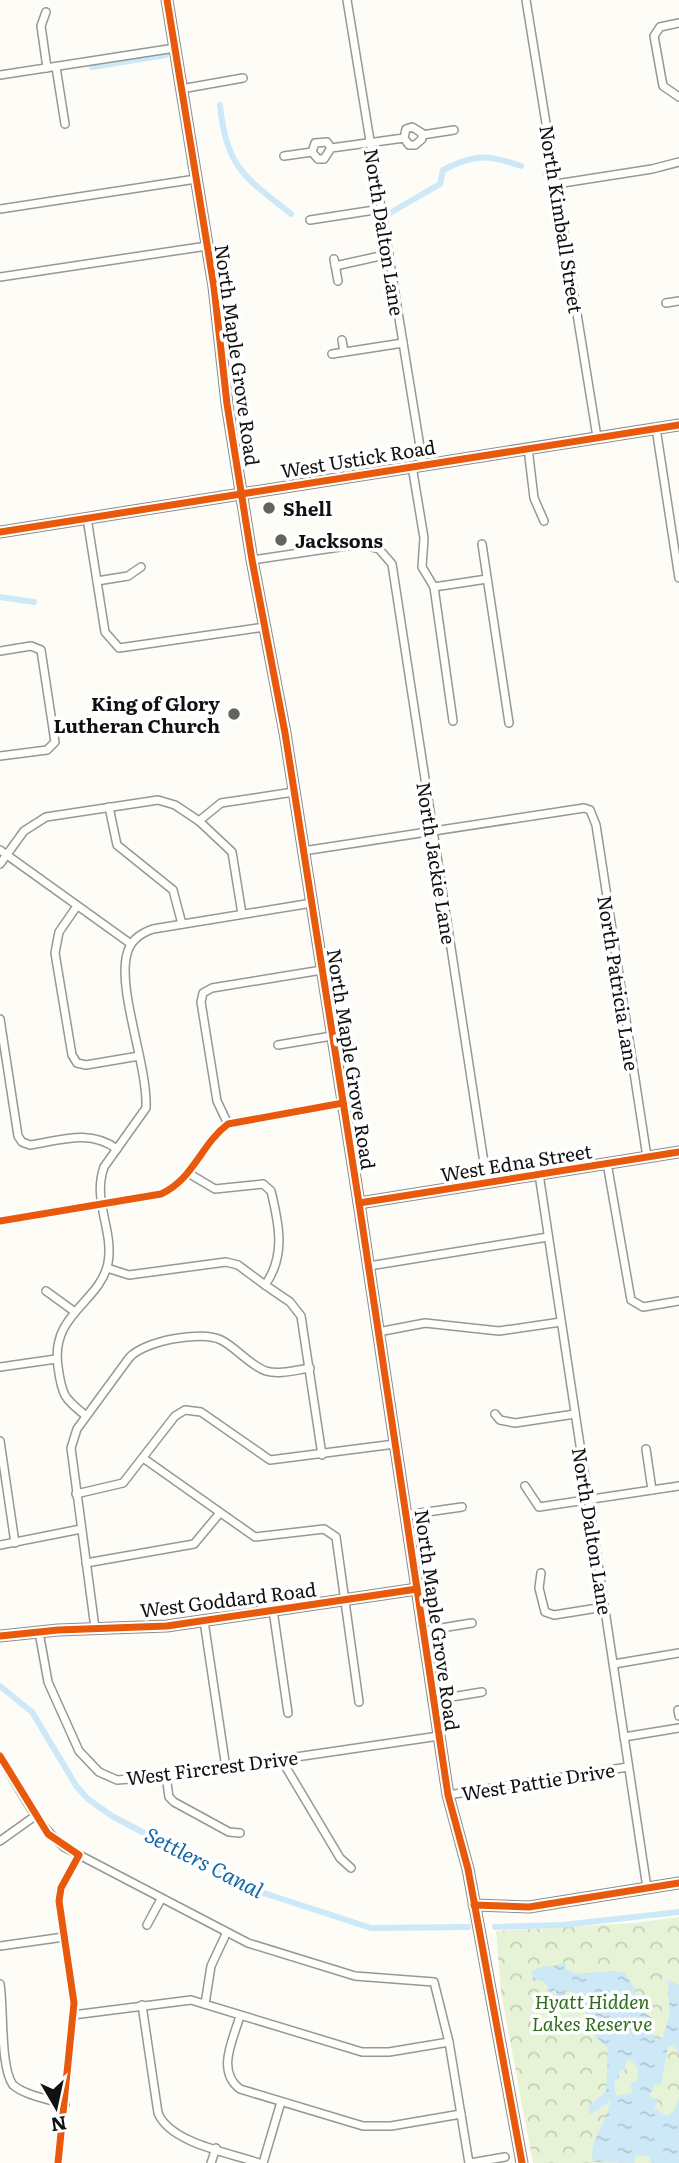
<svg xmlns="http://www.w3.org/2000/svg" width="679" height="2163" font-family="Literata,serif">
	<style>
		.park { fill: url(#park-crowns) }
		.water { fill: url(#water-ripples); fill-rule: evenodd }
		.lines { fill: none; stroke-linecap: round; stroke-linejoin: round }
		.canal { stroke: #cde8f7; stroke-width: 6 }
		.street-casing { stroke: #979795; stroke-width: 10 }
		.secondary-casing { stroke: #8e8d8b; stroke-width: 13 }
		.street { stroke: #fffffe; stroke-width: 7 }
		.secondary { stroke: #f6f4eb; stroke-width: 10 }
		.cycleway-casing { stroke: #fff; stroke-width: 11 }
		.cycleway { stroke: #e8590c; stroke-width: 7 }
		.poi-dot { fill: #646362; stroke: #fff; stroke-width: 2.5 }
		.labels { text-anchor: middle; dominant-baseline: central; stroke-width: 7; stroke-linejoin: round; paint-order: stroke }
		.street-label { font-size: 19px; fill: #111; stroke: #fff }
		.poi-label { font-size: 19px; font-weight: bold; fill: #111; stroke: #fff; text-anchor: start }
		.park-label { font-size: 19px; font-style: italic; fill: #2f6b1f; stroke: #fff }
		.water-label { font-size: 21px; font-style: italic; fill: #1768a6; stroke: #fff }
	</style>
	<defs>
		<pattern id="park-crowns" width="20" height="18" patternUnits="userSpaceOnUse" patternTransform="scale(1.75)"><rect width="20" height="18" fill="#e7f3d7"/><path d="M2 6a3 3 0 1 1 6 0M12 15a3 3 0 1 1 6 0" fill="none" stroke="#c5cfb8"/></pattern>
		<pattern id="water-ripples" width="26" height="14" patternUnits="userSpaceOnUse" patternTransform="scale(1.75)"><rect width="26" height="14" fill="#cde8f7"/><path d="M2 4q2-2 4 0t4 0M15 11q2-2 4 0t4 0" fill="none" stroke="#afc6d3"/></pattern>
	</defs>
	<rect width="100%" height="100%" fill="#fdfcf7"/>
	<path class="park" d="M679,1917V2163H533L501,1992L496,1931L635,1923Z"/>
	<path class="water" d="M565,1962L566,1969C583,1980 606,1966 625,1973L635,1990L638,2008L651,2017L654,2039L657,2040L663,2038L670,2014L668,1980L679,1985V2054L674,2044L668,2047L661,2085L655,2084L649,2096L658,2101L654,2108L667,2116L673,2112L679,2099V2163H651L649,2157L636,2155L634,2163L593,2162C588,2141 608,2122 610,2101L590,2115L588,2106L606,2092L608,2048L585,2027V2023H590V2020L572,1991L565,1990L558,2003H555L556,1990L547,1993L548,1986L539,1979L533,1981L532,1971L547,1965L548,1968ZM630,2059L638,2068L637,2080L630,2084L633,2093L616,2096L614,2082L619,2077V2070H625L626,2061Z"/>
	<g class="lines">
		<g class="canal">
			<path d="M92,67L166,55"/>
			<path d="M220,105C226,168 245,177 291,214"/>
			<path d="M545,174L549,173"/>
			<path d="M390,213L440,184L443,170C475,154 487,154 521,166"/>
			<path d="M0,597L34,602"/>
			<path d="M0,1686L32,1712L77,1787L88,1799L112,1816L248,1888L371,1928L468,1927"/>
			<path d="M495,1927L562,1925L679,1912"/>
		</g>
		<defs>
			<g id="street">
				<path d="M347,0L423,465"/>
				<path d="M526,0L597,437"/>
				<path d="M46,12L41,26L47,68"/>
				<path d="M679,23L660,27L654,36L663,86L679,97"/>
				<path d="M56,67L65,124"/>
				<path d="M0,75L175,48"/>
				<path d="M181,89L243,78"/>
				<path d="M422,135L454,130"/>
				<path d="M331,148L324,159H318L312,152L315,143L327,142L331,148L404,138L406,129L412,127L422,133V139L415,145H409L404,138"/>
				<path d="M284,156L312,152"/>
				<path d="M556,184L652,169L679,162"/>
				<path d="M0,209L196,179"/>
				<path d="M310,220L381,209"/>
				<path d="M334,259L338,281"/>
				<path d="M335,266L389,254"/>
				<path d="M0,277L207,246"/>
				<path d="M666,303L679,301"/>
				<path d="M342,340L344,352"/>
				<path d="M332,354L403,343"/>
				<path d="M656,428L679,578"/>
				<path d="M528,448L534,498L544,521"/>
				<path d="M412,466L424,538L422,567L434,587L453,721"/>
				<path d="M87,518L105,632L119,648L265,627"/>
				<path d="M482,544L509,723"/>
				<path d="M252,560L360,544L379,549L392,564L487,1182"/>
				<path d="M97,581L128,576L141,567"/>
				<path d="M434,587L487,579"/>
				<path d="M0,651L31,646L41,650L55,742L47,750L0,756"/>
				<path d="M109,807L117,845L173,890L182,924"/>
				<path d="M199,821L232,852L242,914"/>
				<path d="M0,850L131,944"/>
				<path d="M303,851L584,808L590,810L596,825L647,1157"/>
				<path d="M0,864L24,831L46,817L158,800L175,805L199,821L221,803L294,792"/>
				<path d="M77,906L59,932L55,953L72,1055L77,1063L86,1065L139,1056"/>
				<path d="M0,1019L18,1136L22,1142L30,1145C61,1140 90,1129 117,1149"/>
				<path d="M278,1045L332,1036"/>
				<path d="M228,1124L217,1101L201,1002L203,993L212,988L322,970"/>
				<path d="M607,1163L631,1300L643,1307L679,1301"/>
				<path d="M188,1173L215,1189L263,1184L271,1191C279,1224 286,1256 265,1285L290,1302L301,1316L322,1455"/>
				<path d="M539,1174L647,1888"/>
				<path d="M0,1221L161,1194C193,1180 201,1144 228,1124L343,1103"/>
				<path d="M369,1266L548,1237"/>
				<path d="M107,1268L129,1275L226,1262L238,1265L265,1285"/>
				<path d="M46,1291L75,1312"/>
				<path d="M378,1332L425,1323L499,1331L561,1322"/>
				<path d="M0,1367L56,1359"/>
				<path d="M495,1414L500,1420L515,1423L575,1414"/>
				<path d="M86,1416C64,1398 62,1396 58,1367C50,1313 100,1303 108,1263C114,1230 92,1201 104,1167L146,1108C148,1066 117,990 127,954C130,941 141,933 153,929L312,903"/>
				<path d="M0,1441L15,1543"/>
				<path d="M646,1449L652,1490"/>
				<path d="M143,1458L255,1537L324,1529L336,1537L359,1702"/>
				<path d="M525,1486L539,1507L679,1486"/>
				<path d="M76,1494L123,1483L175,1416L185,1410L201,1412L270,1460L395,1444"/>
				<path d="M406,1515L462,1507"/>
				<path d="M0,1545L81,1529"/>
				<path d="M86,1563L194,1544L219,1514"/>
				<path d="M541,1573L539,1588L545,1612L554,1615L604,1607"/>
				<path d="M273,1610L288,1713"/>
				<path d="M204,1621L226,1768"/>
				<path d="M95,1628L71,1448L77,1429L129,1358C143,1341 202,1330 221,1340C237,1348 249,1365 266,1371C279,1375 296,1370 310,1368"/>
				<path d="M423,1631L472,1623"/>
				<path d="M39,1632L48,1682L79,1751L99,1772L117,1780L166,1776L439,1736"/>
				<path d="M614,1664L679,1653"/>
				<path d="M433,1700L482,1692"/>
				<path d="M678,1710L679,1716"/>
				<path d="M624,1737L679,1728"/>
				<path d="M0,1756C19,1788 35,1822 64,1847L248,1943L355,1976L434,1982L449,2042L469,2163"/>
				<path d="M281,1759L340,1858L351,1868"/>
				<path d="M166,1776L169,1797L174,1802L229,1832L240,1833"/>
				<path d="M448,1795L628,1767"/>
				<path d="M0,1841L35,1816"/>
				<path d="M147,1925L161,1899"/>
				<path d="M0,1946L64,1937"/>
				<path d="M0,1984C4,2010 0,2067 13,2085C26,2096 50,2099 65,2105"/>
				<path d="M205,2004L211,1966L226,1934"/>
				<path d="M142,2005L158,2113C170,2143 230,2153 259,2163"/>
				<path d="M73,2015L191,2000L362,2052H389L449,2042"/>
				<path d="M240,2016C233,2040 216,2071 240,2089L363,2126H391L461,2114"/>
				<path d="M58,2163L74,2003L59,1901L61,1888L79,1855"/>
				<path d="M211,2163L216,2148"/>
				<path d="M263,2163L281,2102"/>
				<path d="M470,2163L505,2157"/>
			</g>
			<g id="secondary">
				<path d="M167,0L214,287L227,404L252,560L285,733L359,1203L448,1795L468,1869L522,2163"/>
				<path d="M0,532L679,425"/>
				<path d="M359,1203L679,1152"/>
				<path d="M0,1636L58,1630L167,1626L417,1589"/>
				<path d="M474,1905L529,1907L679,1883"/>
			</g>
		</defs>
		<use href="#street" class="street-casing"/>
		<use href="#secondary" class="secondary-casing"/>
		<use href="#street" class="street"/>
		<use href="#secondary" class="secondary"/>
		<defs>
			<g id="cycleway">
				<path d="M167,0L214,287L227,404L252,560L285,733L359,1203L448,1795L468,1869L522,2163"/>
				<path d="M0,532L679,425"/>
				<path d="M359,1203L679,1152"/>
				<path d="M0,1221L161,1194C193,1180 201,1144 228,1124L343,1103"/>
				<path d="M0,1636L58,1630L167,1626L417,1589"/>
				<path d="M0,1756L48,1834L79,1855L61,1888L59,1901L74,2003L58,2163"/>
				<path d="M474,1905L529,1907L679,1883"/>
			</g>
		</defs>
		<use href="#cycleway" class="cycleway-casing"/>
		<use href="#cycleway" class="cycleway"/>
	</g>
	<g class="poi-dot">
		<circle cx="269" cy="508" r="7"/>
		<circle cx="281" cy="540" r="7"/>
		<circle cx="234" cy="714" r="7"/>
	</g>
	<g class="labels">
		<g class="street-label">
			<text transform="translate(562 219) rotate(81)">North Kimball Street</text>
			<text transform="translate(385 232) rotate(81)">North Dalton Lane</text>
			<text transform="translate(238 355) rotate(82)">North Maple Grove Road</text>
			<text transform="translate(358 458) rotate(-9)">West Ustick Road</text>
			<text transform="translate(437 863) rotate(81)">North Jackie Lane</text>
			<text transform="translate(619 983) rotate(81)">North Patricia Lane</text>
			<text transform="translate(352 1059) rotate(81)">North Maple Grove Road</text>
			<text transform="translate(516 1162) rotate(-9)">West Edna Street</text>
			<text transform="translate(593 1531) rotate(81)">North Dalton Lane</text>
			<text transform="translate(228 1599) rotate(-7)">West Goddard Road</text>
			<text transform="translate(438 1620) rotate(82)">North Maple Grove Road</text>
			<text transform="translate(212 1767) rotate(-7)">West Fircrest Drive</text>
			<text transform="translate(538 1781) rotate(-9)">West Pattie Drive</text>
		</g>
		<g class="poi-label">
			<text x="283" y="508">Shell</text>
			<text x="295" y="540">Jacksons</text>
			<text x="220" y="703" text-anchor="end">King of Glory<tspan x="220" dy="22">Lutheran Church</tspan></text>
		</g>
		<g class="park-label">
			<text x="592" y="2001">Hyatt Hidden<tspan x="592" dy="22">Lakes Reserve</tspan></text>
		</g>
		<g class="water-label">
			<text transform="translate(205 1861) rotate(27)">Settlers Canal</text>
		</g>
	</g>
	<g transform="translate(56 2107) rotate(171)" stroke="#ffffff" stroke-width="5" paint-order="stroke">
	<path d="M0-5L12 26L0 18L-12 26Z" fill="#111111"/>
	<text y="-10" font-size="19" font-weight="bold" text-anchor="middle" fill="#111111">N</text>
	</g>
</svg>
